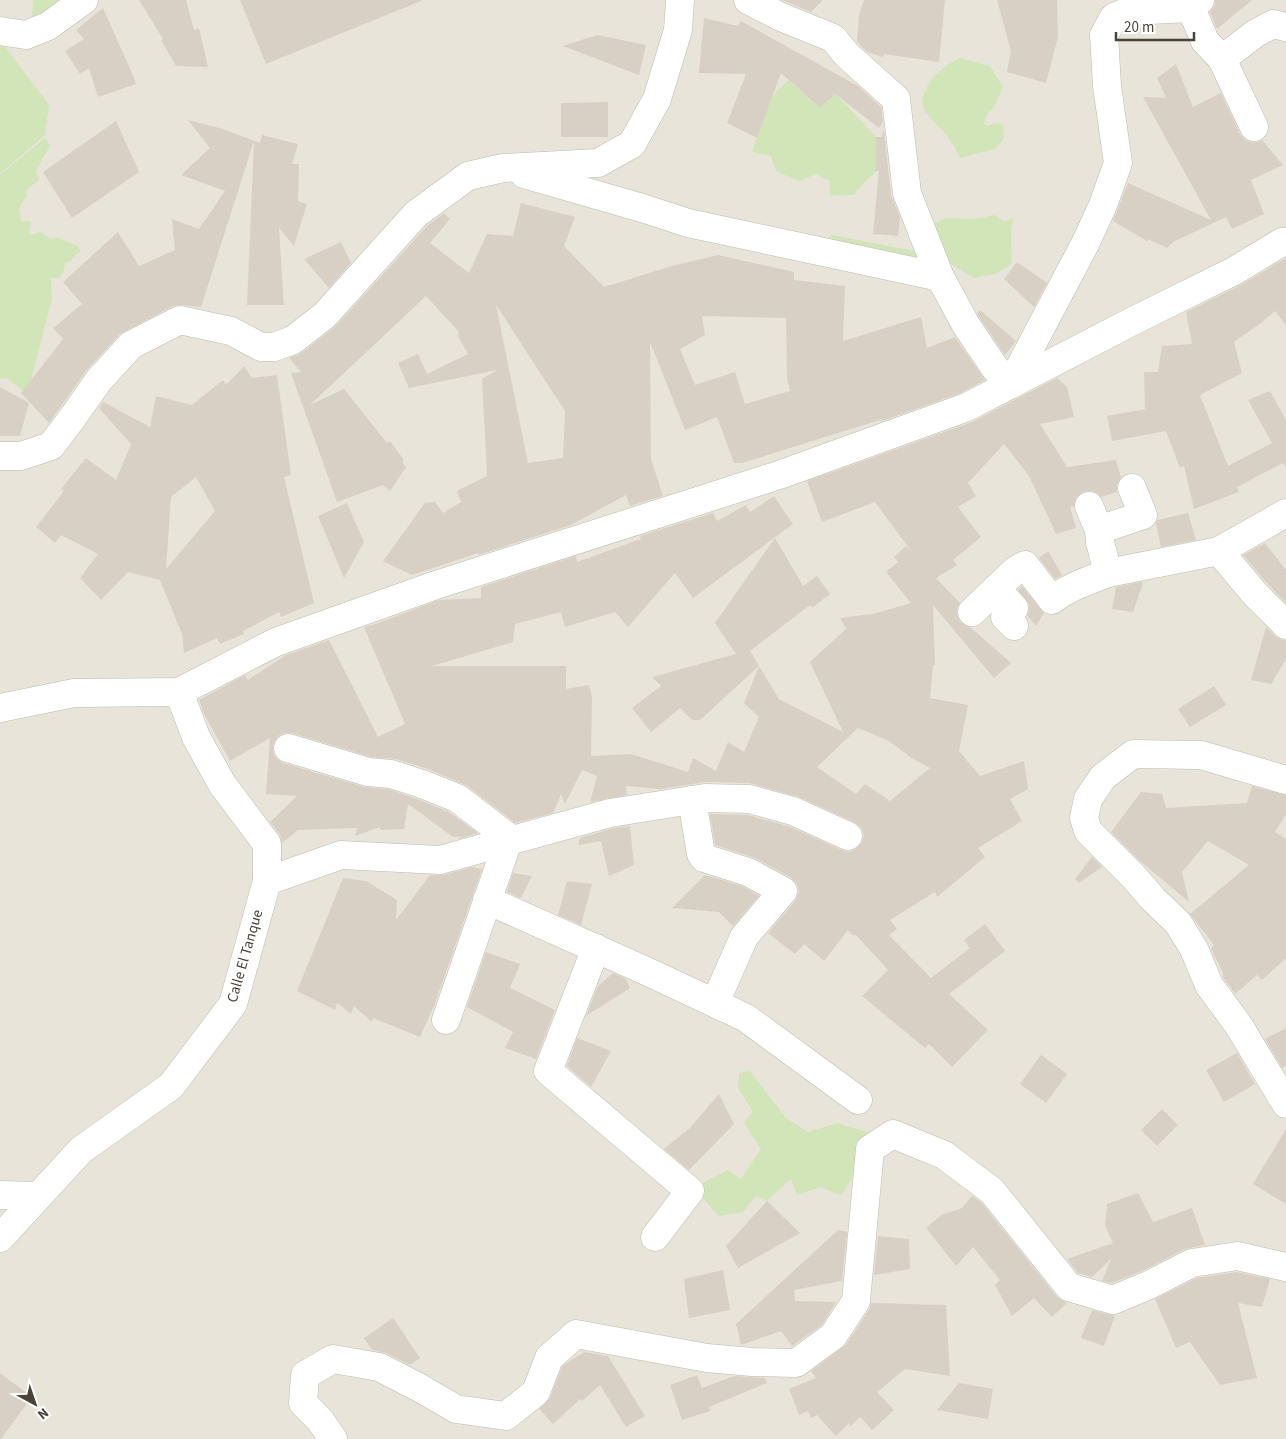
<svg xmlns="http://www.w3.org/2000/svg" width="1286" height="1439" font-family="'Source Sans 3',sans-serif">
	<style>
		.residential { fill: #e8e4da }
		.green { fill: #d2e5b9 }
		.building { fill: #d8d0c5; fill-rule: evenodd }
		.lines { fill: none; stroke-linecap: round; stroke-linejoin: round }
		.street-casing { stroke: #c0b9af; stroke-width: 29 }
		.street { stroke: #fff; stroke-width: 28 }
		.labels { text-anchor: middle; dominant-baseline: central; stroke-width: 4.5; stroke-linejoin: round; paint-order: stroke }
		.street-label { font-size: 15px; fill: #49433a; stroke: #fff }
	</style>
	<rect width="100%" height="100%" fill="#f5f2ec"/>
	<rect class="residential" x="0" y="0" width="1286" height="1439"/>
	<g class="green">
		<path d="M33,0H71L31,27Z"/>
		<path d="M0,45L6,48L49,105L45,135L0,174Z"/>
		<path d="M960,58L990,66L1003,87L994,107L987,114L984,124L988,126L994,123L1003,125L1004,138L995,149L960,158C956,148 950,139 943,131C931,117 915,109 926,89C934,73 945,66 960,58Z"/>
		<path d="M788,80L820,108L835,93L876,137V171L853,195L830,196V181L816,174L799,181L776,171L771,156L752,152L770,98Z"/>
		<path d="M45,138L50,146L36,171L39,180L26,190L27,195L19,208L21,221H31L29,235L41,232L51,239C62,235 67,243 78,246L81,252L76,254L71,261L65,263L64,270L59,278H51L52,298L29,388L23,391L8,379L0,378V175Z"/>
		<path d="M994,215L1006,222L1013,217L1011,235L1012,264L995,274L974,278L941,258L926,227L946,218L975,219Z"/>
		<path d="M832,235L931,254L936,265L805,257Z"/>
		<path d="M749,1070L786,1118L808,1132L837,1123L870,1133L852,1178L841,1196L821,1187L797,1195L791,1179L767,1201L756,1196L743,1212L719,1216L693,1188L728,1170L741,1179L761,1149L744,1123L753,1112L738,1088L739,1074Z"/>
	</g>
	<g class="building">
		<path d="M139,0H186L194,30L199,28L208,67L176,66L161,40L163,39Z"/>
		<path d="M240,0H421V1L266,64Z"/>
		<path d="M782,0H823L811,12Z"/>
		<path d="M864,0H945L939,62L884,54L883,57L867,52L857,42L859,15Z"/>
		<path d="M997,0H1057L1058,37L1046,83L1007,72L1011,51Z"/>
		<path d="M1215,0H1252L1217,29L1210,12L1215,5Z"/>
		<path d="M103,8L132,73L136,84L98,97L89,68L80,74L65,51L84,39L76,30Z"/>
		<path d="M704,18L738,26L741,21L858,86L881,107L883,122L879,128L835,94L820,108L781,73L757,138L727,123L746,74L699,73Z"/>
		<path d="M597,35L646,45L639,75L563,46Z"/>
		<path d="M1176,64L1193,107L1221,93L1240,134L1245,140L1253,143L1262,140L1283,165L1251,180L1264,214L1232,229L1226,217L1173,242L1167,248L1148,239L1147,241L1113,221L1128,183L1211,220L1143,97L1166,98L1157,78Z"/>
		<path d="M608,102V137H561V103Z"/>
		<path d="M188,120L223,129L260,143L262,135L298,144L292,164H299L298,201L307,204L294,246L279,228L284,305H247L254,141L201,307L183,305L173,306L120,334L86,371L49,423L21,393L63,339L53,328L82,304L63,282L118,232L139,266L175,250L172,219L199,229L225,191L181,175L210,148Z"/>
		<path d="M116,121L139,172L72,218L43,172Z"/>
		<path d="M883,131H884L891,195L900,217L898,236L873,234L879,171H876V137H882Z"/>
		<path d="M521,203L575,217L564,246L604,287L672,266L718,255L794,272V280L845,286L843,341L921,317L927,348L955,337L985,380L961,393L879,422L883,419L742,463H734L717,417L685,430L650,342L651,459L663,496L630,506L626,495L571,525L478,555V553L412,575L383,561L425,503L435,502L443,513L461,502L457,491L487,476L482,379L497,370L409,388L398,363L418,354L427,374L468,354L458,336L459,332L426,296L310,405L344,389L387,443L390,441L404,460L402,462L406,467L390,491L383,485L337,502L291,373L301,372L289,358L303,352L336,326L427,226L444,213L450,219L430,243L469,273L487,234L513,236ZM496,305L565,411L563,458L528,463ZM702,316L786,318L787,378L790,391L745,404L735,372L695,385L680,349L705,335Z"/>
		<path d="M341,242L351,263L329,288L304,259Z"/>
		<path d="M1286,258V325L1275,311L1261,323L1234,342L1242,373L1200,395L1228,466L1272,443L1248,400L1270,391L1286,420V467L1283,463L1237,487L1239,492L1194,509L1184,466L1180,468L1166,431L1112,441L1107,416L1145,409L1144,372H1158L1162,346L1192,344L1186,312L1241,285Z"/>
		<path d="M1017,262L1047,283L1034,307L1004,279Z"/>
		<path d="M980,310L1016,341L1005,355L979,317L977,313Z"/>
		<path d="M244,366L252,378L277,375L291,475L284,477L314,603L281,617L279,612L243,631L244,634L220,644L217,638L184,653L182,634L160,580L128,572L101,600L80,578L98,554L61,535L55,543L36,527L64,491L61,489L86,458L116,480L131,444L99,408L103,402L150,427L156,396L192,405L223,380L226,385ZM196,477L215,511L166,569L171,497Z"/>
		<path d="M1057,378L1067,387L1074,417L1040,424L1067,467L1116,460L1121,477L1117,485V492L1101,497L1098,493L1091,491L1083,492L1076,497L1074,506L1070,507L1076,528L1056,534L1029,476L1004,444L968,483L976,496L958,507L981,537L953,560L957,565L936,578L960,603L957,608V615L960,622L970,627L1011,663L994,678L933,605L935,665H933L930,698L968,705L959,751L980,776L1024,761L1028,789L1010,799L1022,821L978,848L985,857L937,897L935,892L890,920L897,929L889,935L931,978L970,948L964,940L985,924L1005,951L949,994L988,1030L952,1067L929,1044L925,1048L862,996L888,970L855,934L854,936L848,930L824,961L804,944L795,954L768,933L795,901L799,892L797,884L790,877L755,858L715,845L710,814L747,815L788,826L842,850L849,852L857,848L862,842L864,835L861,827L854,822L799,797L749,783L705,782L661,789L626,786L627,795L590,802L597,776L582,770L565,804L561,794L553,813L515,823L466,785L428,769L396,759L371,757L292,733H285L278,736L273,744V752L276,758L283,763L364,787L388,789L417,799L449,812L478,833L458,839L460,836L453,837L408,804L404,829L380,830V827L355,836L357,828L298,830L282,843L280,835L270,822L297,796L266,794L270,738L230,761L204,714L199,700L245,675L248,680L286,655L329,640L378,737L405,724L364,627L376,624L439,600L481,598V587L576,556L577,562L641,539L640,536L713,513L717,521L746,505L750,512L774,496L793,524L693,598L675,573L628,627L615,612L565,627L561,612L515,624L513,642L432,666H566V689L589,685L592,697L591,756L631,754L688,772L693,758L716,771L728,742L744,752L759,717L744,703L759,666L700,720H692L680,708L651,732L632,708L661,686L652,677L736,654L715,623L775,538L803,586L817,576L830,594L812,608L810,605L750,651L779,699L843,732L810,662L846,629L840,618L873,614L911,603L886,572L898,562L894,557L906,546L912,552L875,502L822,522L807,481L972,422ZM858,728L887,740L908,755V756L930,768L890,801L865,784L856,794L817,767Z"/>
		<path d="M0,387L29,403L20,436H0Z"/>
		<path d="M347,503L364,542L344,578L318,516Z"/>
		<path d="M1188,513L1196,540L1161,547L1156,524L1157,520Z"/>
		<path d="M1265,543L1286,570V603L1267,583L1243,555Z"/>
		<path d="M1048,551L1062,575L1055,579L1039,558Z"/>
		<path d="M1141,582L1143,583L1133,612L1112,609L1116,587Z"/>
		<path d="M1022,586L1044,613L1036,626L1027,615L1029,612V604L1018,590Z"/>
		<path d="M1266,627L1275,636L1282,640H1286V659L1271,684L1251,680Z"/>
		<path d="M1214,686L1226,705L1190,727L1178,709Z"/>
		<path d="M1252,786L1286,795V814L1275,832L1286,839V958L1262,980L1257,975L1235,994L1223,977V973L1211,948L1214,945L1190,914L1249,865L1208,841L1182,872L1189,902L1140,861L1111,832L1141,792L1162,794L1166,808L1247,803Z"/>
		<path d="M630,826L634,865L609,876L601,841L578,845L580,838L613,828Z"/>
		<path d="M1092,857L1102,867L1079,883L1075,879Z"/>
		<path d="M472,867L482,869L434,1006L420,1037L373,1018L372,1022L354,1006L351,1014L337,1003L335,1010L297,991L343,878L366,881L397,900L396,920L430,875H444Z"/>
		<path d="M513,873L532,876L521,898L507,892Z"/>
		<path d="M705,875L742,886L759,896L733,926L719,912L672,908Z"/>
		<path d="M567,881L592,884L581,925L558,915Z"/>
		<path d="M486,952L520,964L510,988L555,1010L536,1059L505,1048L513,1032L467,1007Z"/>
		<path d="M613,973L626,979L630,988L586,1016L598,986Z"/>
		<path d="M1286,1028V1066L1282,1068L1265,1039Z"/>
		<path d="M577,1038L611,1051L591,1087L567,1066Z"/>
		<path d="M1237,1053L1255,1084L1224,1102L1206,1070Z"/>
		<path d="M1041,1055L1067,1074L1046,1103L1020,1084Z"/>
		<path d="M719,1094L734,1124L689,1170L664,1149L690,1128Z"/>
		<path d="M1162,1109L1178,1125L1157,1146L1141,1130Z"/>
		<path d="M1286,1129V1204L1253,1184Z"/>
		<path d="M1138,1193L1153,1222L1192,1208L1205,1245L1185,1249L1142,1271L1112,1283L1102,1281L1111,1259L1092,1277L1078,1273L1067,1259L1113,1243L1105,1226L1107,1204Z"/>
		<path d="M972,1196L981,1202L1057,1297L1067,1303L1052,1317L1034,1298L1012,1316L995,1285L1000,1280L973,1247L956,1266L926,1228L941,1215L962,1208Z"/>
		<path d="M767,1201L800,1233L738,1268L726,1246Z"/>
		<path d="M838,1230L847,1232L842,1281L794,1290L795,1301L836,1302L822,1325L792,1346L781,1331L741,1345L736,1324Z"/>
		<path d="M878,1236L909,1239L910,1269L874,1275Z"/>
		<path d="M723,1270L730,1310L689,1318L684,1279Z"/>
		<path d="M1236,1272L1270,1279L1262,1307L1238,1303L1257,1378L1220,1385L1190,1342L1176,1348L1155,1299L1197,1278Z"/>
		<path d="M871,1303L946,1305L950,1376L905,1369L877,1392L894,1410L872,1430L860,1417L851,1426L849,1423L836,1436L817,1415L811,1418L808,1411L799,1415L789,1389L816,1378L811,1371L846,1345L869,1310Z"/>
		<path d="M1092,1310L1115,1316L1104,1346L1081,1338Z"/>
		<path d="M393,1318L420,1358L410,1365L386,1353L372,1350L364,1338Z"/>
		<path d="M585,1352L608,1356L645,1416L626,1427L600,1385L582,1401L580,1399L553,1424L539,1409L550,1398L562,1367L571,1360Z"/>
		<path d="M0,1373L32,1397L1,1439H0Z"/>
		<path d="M697,1375L702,1388L734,1376L765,1378L767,1383L709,1407L710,1411L682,1420L670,1385Z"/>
		<path d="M959,1383L993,1389L988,1419L937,1410Z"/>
	</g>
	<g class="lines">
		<defs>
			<g id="street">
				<path d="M748,0L781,17L833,38L847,55L896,99L907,193L940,277L966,325L995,368L1011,384L1085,244L1103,205L1118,163L1107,86L1104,35L1114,17L1129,11L1191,8L1200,0"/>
				<path d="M1191,8L1205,41L1222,59L1254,127"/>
				<path d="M0,31L26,35L48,26L84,0"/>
				<path d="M1222,59L1256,33L1273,24L1286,27"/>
				<path d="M524,174L642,208L688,223L940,277"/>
				<path d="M0,456H21L51,446L73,417L99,380L131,345L180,320L231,331L261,347H274L293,340L325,315L416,214L468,176L503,168L598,163L632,144L657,99L678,30L680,0"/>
				<path d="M1089,506L1099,530L1143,515L1132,488"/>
				<path d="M1219,551L1255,594L1286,625"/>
				<path d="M1108,573L1219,551L1286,513"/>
				<path d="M996,589L1014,608L1005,617L1014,626"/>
				<path d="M972,612L1016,570L1025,565L1052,600C1068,587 1088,581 1108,573L1100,542L1099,530"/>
				<path d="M0,708L74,693L179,692L276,642L436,585L779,475L967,407L1133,321L1234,271L1282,242H1286"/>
				<path d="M288,748L368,772L391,774L422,784L457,798L512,840"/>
				<path d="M1286,780L1201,755L1133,754L1103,777L1088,799L1084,818L1088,831L1133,876L1153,899L1178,923L1194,949L1209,985L1239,1026L1286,1104"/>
				<path d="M692,800L701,854L704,858L748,872L783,891L744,937L715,1003L746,1018L858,1100"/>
				<path d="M267,881L341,855L440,860L610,813L705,798L749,799L793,811L848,836"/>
				<path d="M487,900L644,970L725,1008"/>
				<path d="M596,948L548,1071L690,1191L655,1237"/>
				<path d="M446,1020L508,841"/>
				<path d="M0,1195L38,1196"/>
				<path d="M0,1238L81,1150L171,1086L233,1004L267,881V844L222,784L196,737L179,692"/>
				<path d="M333,1439L320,1420L303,1403L305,1375L333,1359L379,1367L420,1388L456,1409L506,1416L536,1392L549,1358L576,1334L707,1358L752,1362L796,1363L833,1336L856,1301L870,1149L893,1134L944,1155L992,1191L1069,1287L1113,1300L1149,1285L1192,1263L1237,1256L1286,1267"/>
			</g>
		</defs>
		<use href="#street" class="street-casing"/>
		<use href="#street" class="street"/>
	</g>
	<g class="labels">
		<g class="street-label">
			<text transform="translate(245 956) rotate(-74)">Calle El Tanque</text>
		</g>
	</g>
	<g transform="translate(35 1404) rotate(140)" stroke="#ffffff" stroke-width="4" paint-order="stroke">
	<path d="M0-4L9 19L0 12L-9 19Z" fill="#49433a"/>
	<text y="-8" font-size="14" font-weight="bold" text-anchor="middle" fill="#49433a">N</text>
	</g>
	<path d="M1116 32v8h78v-8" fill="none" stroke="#49433a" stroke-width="2.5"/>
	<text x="1124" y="32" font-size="15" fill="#49433a" stroke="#ffffff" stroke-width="4" paint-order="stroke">20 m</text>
</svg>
